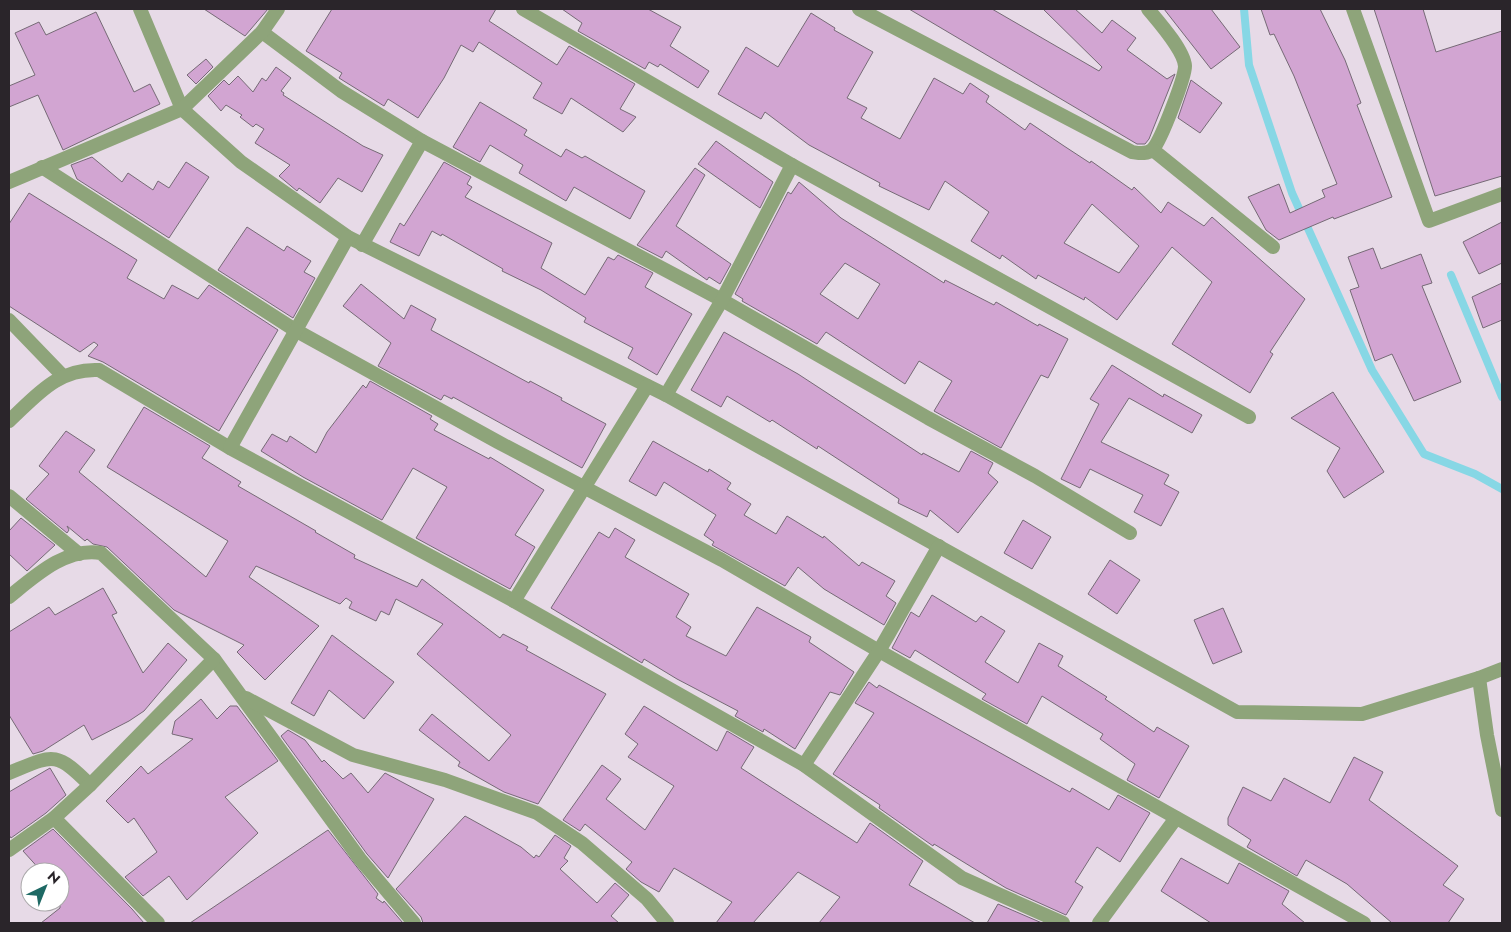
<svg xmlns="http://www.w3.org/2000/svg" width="1511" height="932" font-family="Jost,sans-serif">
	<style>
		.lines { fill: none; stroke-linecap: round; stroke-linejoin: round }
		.stream { stroke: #87d7e5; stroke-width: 8 }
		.building { fill: #d2a5d2; stroke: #766a76; fill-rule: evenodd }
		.minor { stroke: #8ea47a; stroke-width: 14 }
		.tertiary { stroke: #8ea47a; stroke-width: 14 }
	</style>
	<rect width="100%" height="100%" fill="#e7dae7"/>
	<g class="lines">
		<g class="stream">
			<path d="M1244,9L1249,65L1292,193L1372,370L1424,454L1475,474L1502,489"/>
			<path d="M1451,275L1502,397"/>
		</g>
	</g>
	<g class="building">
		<path d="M204,9H268L245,36Z"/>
		<path d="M332,9H496L489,21L557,65L569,46L635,84L620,109L636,117L623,132L571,98L562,114L533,98L542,83L479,42L473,52L461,45L444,78L418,118L388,99L384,106L339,78L342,73L306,51Z"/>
		<path d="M562,9H648L681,27L670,46L709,71L698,88L660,64L658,67L649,62L645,69L578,31L582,23Z"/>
		<path d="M909,9H992L1099,71L1102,67L1043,9H1075L1102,33L1112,20L1136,38L1127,50L1167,79L1175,74L1149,139L1145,144H1137Z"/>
		<path d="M1164,9H1211L1240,47L1211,69Z"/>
		<path d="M1261,9H1320L1345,60L1361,103L1357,105L1392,197L1334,219L1333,217L1279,240L1266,230L1248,197L1279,184L1290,213L1325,197L1322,190L1337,184L1294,76L1274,34L1270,35Z"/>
		<path d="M1374,9H1423L1436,52L1502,31V176L1435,196Z"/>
		<path d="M96,12L134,92L150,84L160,104L63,150L38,95L9,107V86L35,75L15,33L39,22L46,35Z"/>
		<path d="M811,13L835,28L834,30L873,52L847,98L867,108L861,118L900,139L934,78L963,94L970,83L989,96L986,102L1025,130L1030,123L1064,146L1090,163L1091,161L1132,190L1134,187L1161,213L1168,202L1204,226L1212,217L1305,299L1270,352L1273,354L1250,393L1172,344L1212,282L1172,247L1117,320L1085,297L1084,300L1038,275L1036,279L1002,255L1000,259L971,241L989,212L945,181L929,210L879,186L880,183L809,145L765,112L761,119L718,94L746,47L778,67ZM1092,204L1139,246L1119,273L1064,243Z"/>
		<path d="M206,59L213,67L196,84L187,75Z"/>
		<path d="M276,67L291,78L281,91L284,93L283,95L363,146L383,155L362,192L338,178L320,203L299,188L297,191L279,176L290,165L255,143L264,129L256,124L253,127L240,117L242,115L226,105L221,111L208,96L224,80L229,85L238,76L253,92L262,78L266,81Z"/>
		<path d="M1191,80L1222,103L1200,133L1178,118Z"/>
		<path d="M480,102L527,130L524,135L561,157L566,149L582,158L585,156L645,191L630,219L574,187L566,201L519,173L523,165L490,145L480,162L453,147Z"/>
		<path d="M716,141L773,182L760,208L698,164Z"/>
		<path d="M92,157L122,182L128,173L153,190L158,181L169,188L186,162L209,177L169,238L77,179L71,165Z"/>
		<path d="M444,162L471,177L467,184L472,187L465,197L552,243L541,268L585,295L608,257L614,260L618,255L653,273L645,287L692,314L657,375L628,358L633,348L584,322L586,318L541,290L502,271L503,269L442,234L441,236L432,231L419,256L390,242L400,223L404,226Z"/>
		<path d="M695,168L705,175L676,226L731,264L720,284L709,277L707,280L666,251L662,258L637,245Z"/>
		<path d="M799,182L841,218L944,283L945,280L994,305L996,302L1038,326L1039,324L1068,339L1048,378L1041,375L1001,448L934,411L952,381L919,361L905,384L826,332L817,344L742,301L743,299L735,294L788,192L791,194ZM845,263L880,284L858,319L820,294Z"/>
		<path d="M29,193L137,260L127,278L164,299L172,285L198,299L209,285L278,330L219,431L103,362L88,356L98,345L94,342L80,352L9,306V224Z"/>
		<path d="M1502,222V263L1479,274L1463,242Z"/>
		<path d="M247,227L284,251L287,246L311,261L304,272L315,278L293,318L218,270Z"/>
		<path d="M1373,248L1381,269L1421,254L1432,283L1422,286L1461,382L1414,401L1392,354L1375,361L1350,290L1359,287L1348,257Z"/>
		<path d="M1502,283V320L1483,328L1472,297Z"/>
		<path d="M361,284L404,319L411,305L436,319L431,330L529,383L530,381L562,398L561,400L606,424L582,468L453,397L452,399L444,395L441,400L378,366L391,343L343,306Z"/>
		<path d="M724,332L798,374L922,455L923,453L959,472L971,451L993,463L988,473L998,482L958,533L930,510L927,517L898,503L899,499L818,446L817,449L772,420L770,422L727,396L721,407L691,390Z"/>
		<path d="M1112,365L1163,397L1164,394L1202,415L1192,433L1129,398L1101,442L1169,475L1164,484L1179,492L1161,526L1134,512L1143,495L1090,469L1080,488L1061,479L1099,404L1090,399Z"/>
		<path d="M370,381L432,416L430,419L438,424L434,430L489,459L490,457L544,490L515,535L535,547L510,589L416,538L447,487L413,468L382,520L303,477L261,451L272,434L287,442L290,436L316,453L327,432L363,385L366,388Z"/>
		<path d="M1333,392L1384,472L1344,498L1327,471L1340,448L1291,418Z"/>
		<path d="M144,407L210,446L202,458L241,482L238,486L316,531L315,532L355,555L354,558L417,587L422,579L500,638L503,634L528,647L526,650L606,694L538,804L504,792L458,766L460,762L419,730L432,714L489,761L511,735L417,654L443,624L396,599L389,615L381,611L376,621L349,608L352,602L346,598L340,604L256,566L249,577L319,626L265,680L237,652L244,645L174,610L107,547L93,544L87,539L85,541L67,526L69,530L67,533L26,499L49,474L39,466L66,431L95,450L79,472L206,577L228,541L107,467Z"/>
		<path d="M653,441L708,472L709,469L731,483L727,489L751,504L744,515L776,534L787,516L823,538L824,536L859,566L862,562L895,581L886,596L896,603L884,625L824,589L798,567L785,586L712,545L714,542L704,535L716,515L664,482L656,496L629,481Z"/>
		<path d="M21,518L55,545L27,571L9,554V531Z"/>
		<path d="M1023,520L1051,537L1032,569L1004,553Z"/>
		<path d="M615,528L635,540L625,557L689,594L676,617L691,627L686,636L726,656L757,607L811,637L809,642L854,672L840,695L830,692L795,749L764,729L763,732L735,716L738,711L677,679L644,659L642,663L551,608L599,532L609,538Z"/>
		<path d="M1110,560L1140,580L1117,614L1088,594Z"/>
		<path d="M103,588L117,613L112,615L143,673L168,643L187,660L144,711L129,721L92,740L84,725L43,751L33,754L9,715V632L49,607L55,615Z"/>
		<path d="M932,595L976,622L981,616L1005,631L985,662L1018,683L1039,643L1063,656L1058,666L1107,697L1105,699L1154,732L1157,727L1189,746L1159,798L1127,780L1135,764L1100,739L1103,734L1042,696L1027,724L982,699L986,694L915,650L910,658L892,648L911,612L919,617Z"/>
		<path d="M1223,608L1242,652L1213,664L1194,620Z"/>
		<path d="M332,635L394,682L364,719L329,690L314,716L291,703Z"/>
		<path d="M869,682L877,688L879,685L1070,792L1072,788L1109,810L1118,795L1150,813L1120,862L1097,847L1075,882L1083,887L1066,915L1006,888L934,844L933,846L879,808L880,805L833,774L874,713L855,703Z"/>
		<path d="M201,699L217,719L230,706H237L278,761L225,797L258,833L187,900L169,876L143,896L125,877L157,852L134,818L128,823L106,801L141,766L148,774L193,739L172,734L175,721Z"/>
		<path d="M644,706L717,751L727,731L754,747L741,768L857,843L870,823L923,861L909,885L975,923H819L840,897L798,872L753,923H716L732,902L674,868L659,892L641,882L626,869L632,862L585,824L580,831L563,820L602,765L621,779L606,799L645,830L674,786L628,757L638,744L625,734Z"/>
		<path d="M288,730L305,740L322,762L324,760L343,779L351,773L368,793L385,773L434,799L388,878L367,854L281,736Z"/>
		<path d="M1354,757L1383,772L1369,800L1458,866L1443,885L1464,899L1448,923H1392L1347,884L1306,860L1297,876L1247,847L1251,840L1228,825V818L1243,787L1271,801L1284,778L1330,803Z"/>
		<path d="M50,768L66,795L46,813L11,838L9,835V792Z"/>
		<path d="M465,816L521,847L534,858L536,855L539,857L555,835L571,846L564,858L568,861L560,869L597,903L615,883L629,895L611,916L619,923H423L421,917L396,889Z"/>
		<path d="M53,829L132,909L144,923H41L60,908V872H42L23,851Z"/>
		<path d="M328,830L378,894L376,898L383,903L384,901L403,923H190Z"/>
		<path d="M1181,858L1228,884L1239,863L1289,891L1282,904L1305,923H1211L1161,891Z"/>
		<path d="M998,904L1042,923H987Z"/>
	</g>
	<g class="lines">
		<g class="minor">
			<path d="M140,9L182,109L241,162L348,237L666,395L1237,712L1362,714L1479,678"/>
			<path d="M523,9L792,165L1249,417"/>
			<path d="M859,9L1132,152C1139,153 1147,155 1153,149C1161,140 1185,78 1185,66C1184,50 1158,21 1148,9"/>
			<path d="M1353,9L1429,221L1502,194"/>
			<path d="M262,32L341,91L422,141"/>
			<path d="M1153,150L1273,247"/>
			<path d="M42,167L295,330L498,442L722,560L879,651L1364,923"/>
			<path d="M9,182L182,109L262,32L278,9"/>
			<path d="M362,245L422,141L722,300L928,418L1035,476L1130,533"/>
			<path d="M9,320L63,376"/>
			<path d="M666,395L722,300L792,165"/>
			<path d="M9,421C37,395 58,368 99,370L230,448L514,601L804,765L962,878L1063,923"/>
			<path d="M230,448L348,237"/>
			<path d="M9,496L79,554"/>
			<path d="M9,597C35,576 66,547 101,553L214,659L360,859L414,923"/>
			<path d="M514,601L647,386"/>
			<path d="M246,698L353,755L445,780L537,813L582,843L647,899L667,923"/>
			<path d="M804,765L879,651L939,546"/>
			<path d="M9,773C53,755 55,750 90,785"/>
			<path d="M54,818L158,923"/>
			<path d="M9,850L54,818L90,785L214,659"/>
			<path d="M1099,923L1176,818"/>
		</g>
		<path class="tertiary" d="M1502,669L1479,678L1487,735L1502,810"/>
	</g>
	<rect width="1511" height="932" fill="none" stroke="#2a252a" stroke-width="20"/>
	<g transform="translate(45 887) rotate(43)"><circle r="24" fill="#ffffff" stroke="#aaa8aa"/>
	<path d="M0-4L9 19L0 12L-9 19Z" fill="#1e6964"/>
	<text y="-8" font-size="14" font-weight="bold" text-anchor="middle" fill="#2a252a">N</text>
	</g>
</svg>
